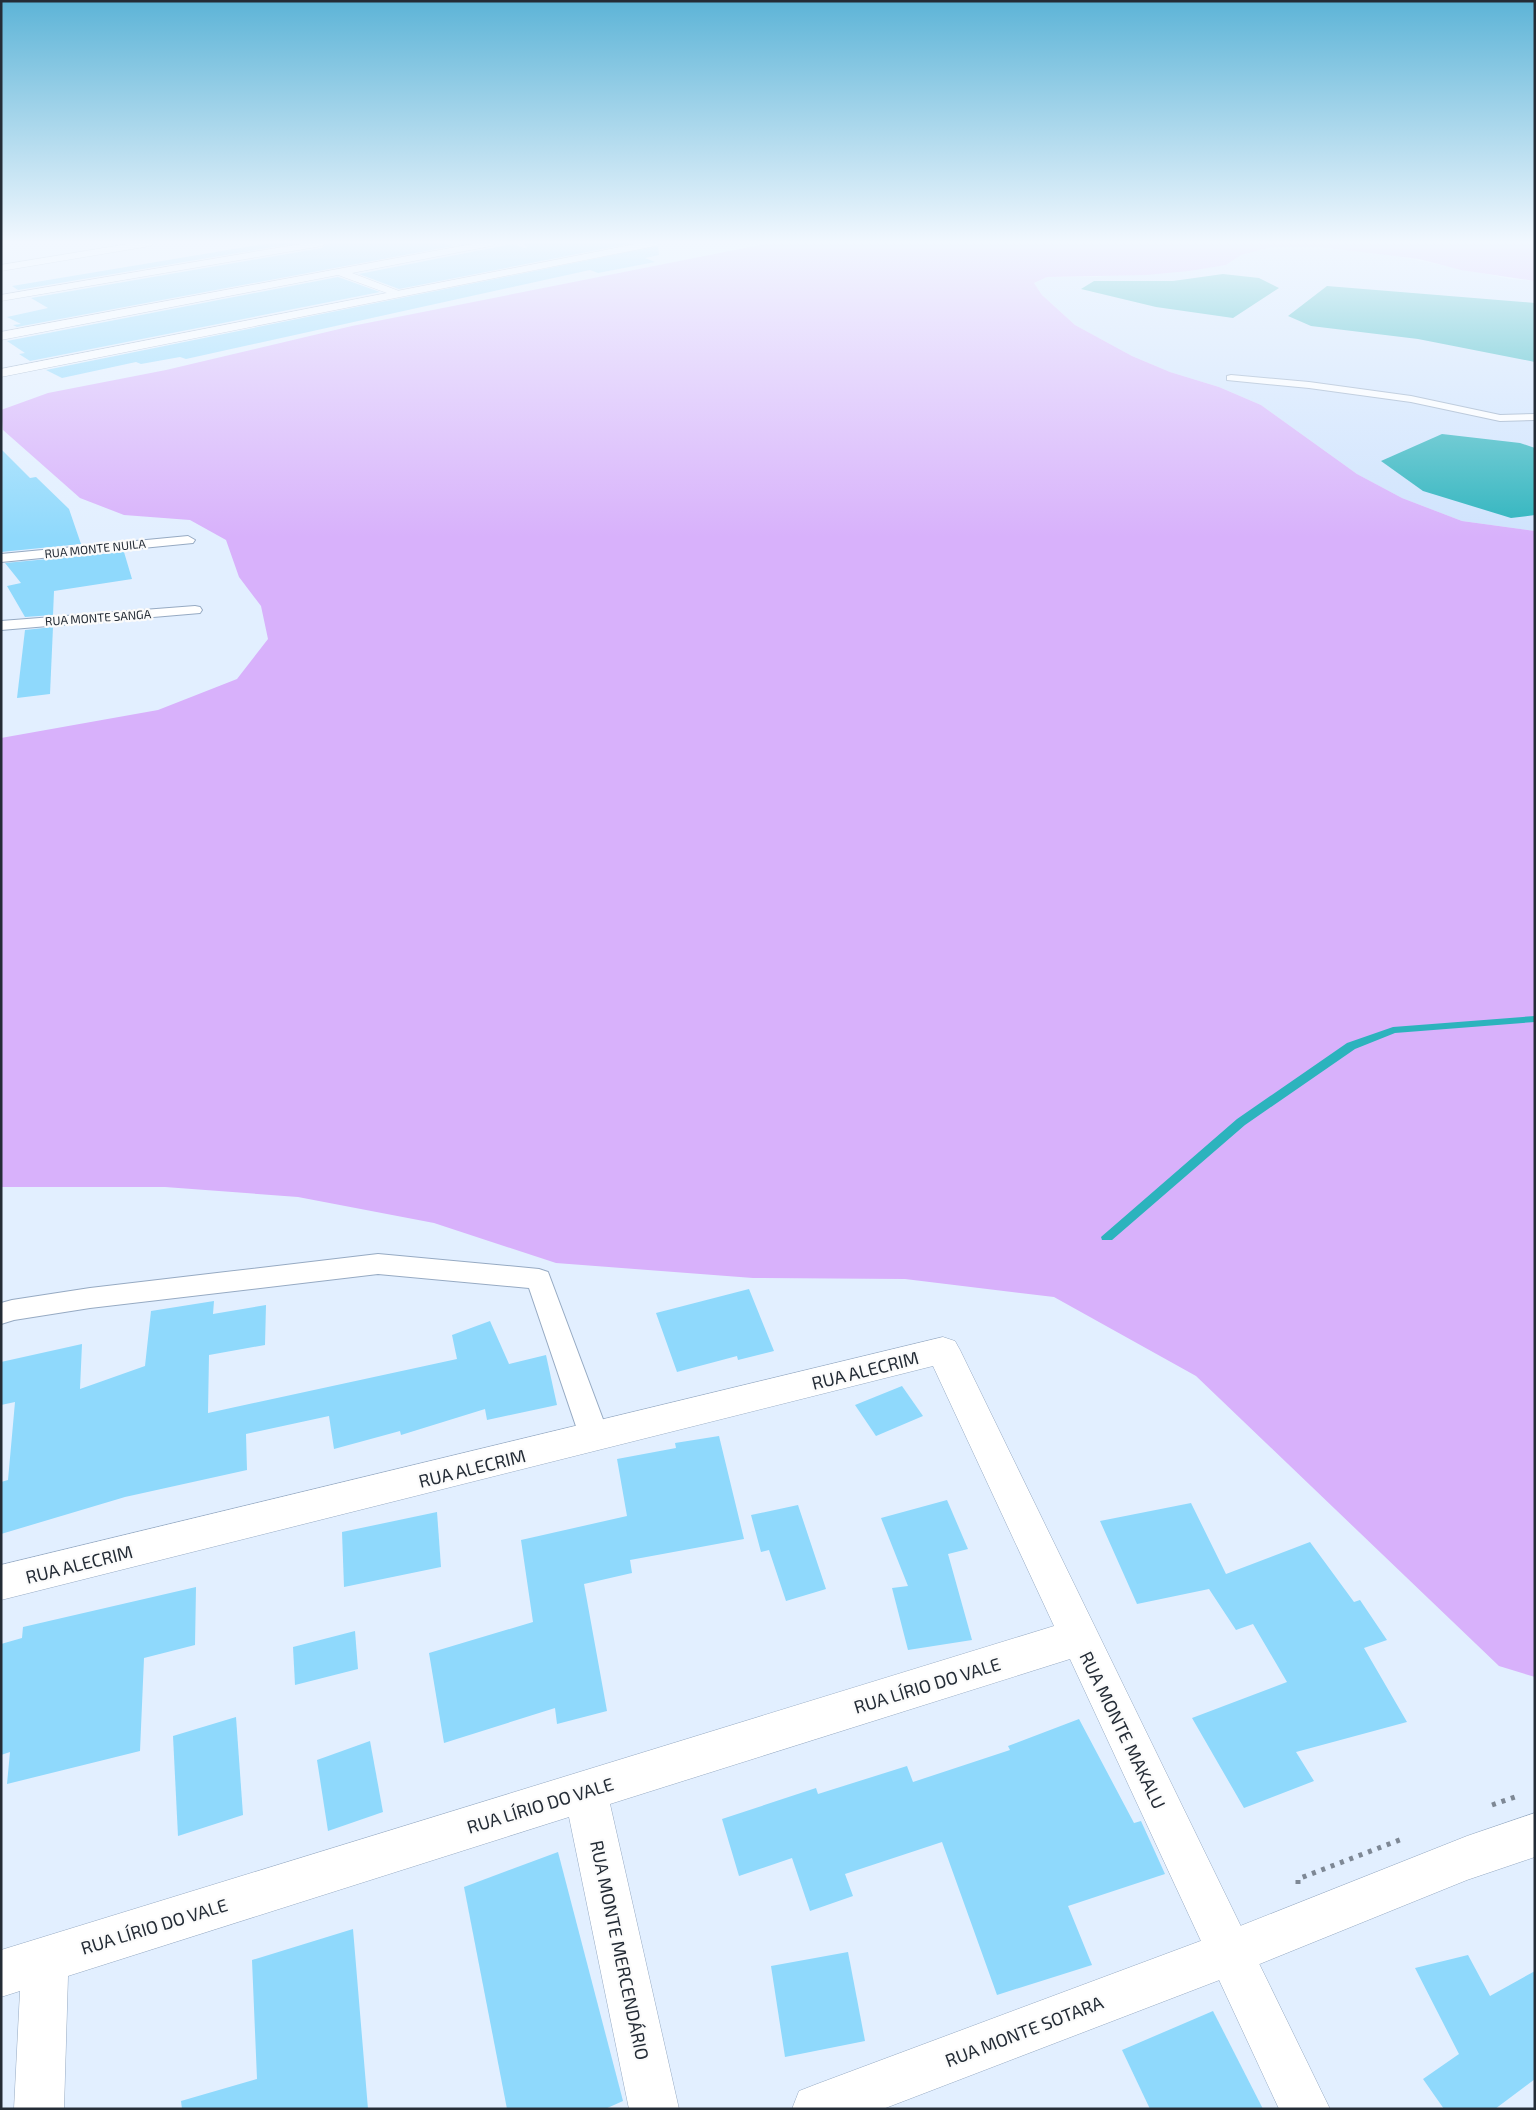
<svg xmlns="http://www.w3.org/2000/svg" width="1536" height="2110" font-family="'Exo 2',sans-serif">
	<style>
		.built { fill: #cfe3fd }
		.green { fill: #d8b1fb }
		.water { fill: #2cb3bd }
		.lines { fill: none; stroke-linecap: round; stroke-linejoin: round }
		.stream { fill: #2cb3bd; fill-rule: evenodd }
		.building { fill: #8fd9fc }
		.service-casing { stroke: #96aac3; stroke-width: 2 }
		.minor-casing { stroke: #96aac3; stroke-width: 1 }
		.tertiary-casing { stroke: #96aac3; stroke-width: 1 }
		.secondary-casing { stroke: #96aac3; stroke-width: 1 }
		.path { stroke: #7e8895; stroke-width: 5; stroke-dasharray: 4 6; stroke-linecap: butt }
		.service { fill: #fff; fill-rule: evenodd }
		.minor { fill: #fff; fill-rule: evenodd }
		.tertiary { fill: #fff; fill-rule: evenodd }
		.secondary { fill: #fff; fill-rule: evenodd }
		.labels { text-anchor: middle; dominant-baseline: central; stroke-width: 4.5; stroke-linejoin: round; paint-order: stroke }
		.far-street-label { font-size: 12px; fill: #242c36; stroke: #fbfbfb }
		.near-street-label { font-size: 18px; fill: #242c36; stroke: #fbfbfb }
	</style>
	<rect width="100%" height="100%" fill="#e2efff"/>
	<path class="built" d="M1271,247H1321L1370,251L1511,279L1535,281V531L1462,521L1402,498L1357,474L1261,405L1219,387L1170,372L1132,356L1075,325L1042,295L1034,283L1047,277H1096L1226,265L1241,255Z"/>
	<path class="green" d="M770,243H1535V281L1461,270L1419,259L1321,247H1271L1241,255L1226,265L1189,271L1146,275L1047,277L1034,283L1042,295L1075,325L1132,356L1170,372L1219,387L1261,405L1357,474L1402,498L1462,521L1535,531V1677L1499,1666L1196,1376L1054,1297L905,1279L753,1278L556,1263L434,1223L298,1197L165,1187H1V738L158,710L237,679L268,639L261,606L239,577L226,540L190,520L124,515L80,498L3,430L1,410L48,393L166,370L352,326Z"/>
	<g class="water">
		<path d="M1223,274L1259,278L1279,288L1233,318L1156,307L1081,289L1094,281H1173Z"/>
		<path d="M1327,286L1535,303V362L1418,339L1311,326L1288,316Z"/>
		<path d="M1442,434L1520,443L1535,448V515L1511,518L1423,491L1381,461Z"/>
	</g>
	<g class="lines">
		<path class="stream" d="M1535,1016V1022L1395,1033L1355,1049L1245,1125L1112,1240H1102L1101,1237L1237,1119L1347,1043L1393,1027Z"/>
	</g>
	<g class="building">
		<path d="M270,243H297L18,290L12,286Z"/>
		<path d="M329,243H444L453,246L17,327L13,325L21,324L7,317L48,308L31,298L322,248Z"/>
		<path d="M525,243H633L399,289L359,274L512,244L524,248L529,247L525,246Z"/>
		<path d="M658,246L659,255L645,258L655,262L598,273L590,270L186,359L180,357L141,364L136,362L62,378L46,370Z"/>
		<path d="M338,277L380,292L30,361L19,354L25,353L7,341Z"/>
		<path d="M1,449L30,478L36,477L69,509L81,544L1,552Z"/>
		<path d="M124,552L132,579L54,591L53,615L25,617L7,586L21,583L5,563Z"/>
		<path d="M53,627L50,694L17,698L25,630Z"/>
		<path d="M749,1289L774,1351L738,1360L737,1356L677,1372L656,1313Z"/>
		<path d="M214,1301L213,1314L266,1305L265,1345L209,1355L208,1413L457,1359L452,1335L490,1321L509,1364L546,1355L557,1405L487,1420L485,1409L401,1435L400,1431L334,1449L329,1416L246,1434L247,1470L125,1497L1,1534V1482L8,1480L15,1402L1,1405V1362L82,1344L80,1389L145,1366L151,1311Z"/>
		<path d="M902,1386L923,1416L876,1436L855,1405Z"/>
		<path d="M719,1436L744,1539L630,1560L632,1573L584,1584L607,1711L557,1724L555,1708L444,1743L429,1653L533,1622L521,1540L627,1516L617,1459L676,1448L675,1443Z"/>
		<path d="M947,1500L968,1549L948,1554L972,1640L908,1650L892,1588L908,1586L881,1518Z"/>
		<path d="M1191,1503L1226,1574L1310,1542L1354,1602L1360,1600L1387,1640L1364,1648L1407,1722L1296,1752L1314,1781L1244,1808L1192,1718L1287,1682L1253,1624L1236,1630L1209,1589L1137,1604L1100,1521Z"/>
		<path d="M798,1505L826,1589L786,1601L769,1550L761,1552L751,1515Z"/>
		<path d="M437,1512L441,1567L344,1587L342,1532Z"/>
		<path d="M196,1587L195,1645L144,1658L140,1751L7,1784L10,1752L1,1755V1644L22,1638L23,1627Z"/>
		<path d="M355,1631L358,1669L295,1685L293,1647Z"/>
		<path d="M236,1717L243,1815L178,1836L173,1736Z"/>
		<path d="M1079,1719L1134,1823L1141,1821L1165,1874L1068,1906L1092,1965L997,1995L942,1842L845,1874L853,1896L810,1911L792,1858L739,1876L722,1819L816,1788L818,1794L907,1766L913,1782L1010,1750L1008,1746Z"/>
		<path d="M370,1741L383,1812L328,1831L317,1760Z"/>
		<path d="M558,1852L623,2101L605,2109H507L464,1887Z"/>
		<path d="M353,1929L368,2109H182L181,2101L257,2079L252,1960Z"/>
		<path d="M848,1952L865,2041L785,2057L771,1966Z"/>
		<path d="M1468,1955L1490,1996L1535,1971V2079L1495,2109H1444L1423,2079L1459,2054L1415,1968Z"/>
		<path d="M1213,2011L1263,2109H1150L1122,2050Z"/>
	</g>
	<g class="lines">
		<defs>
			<g id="service">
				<path d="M1231,375L1309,382L1411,396L1500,415L1535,414V420L1500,421L1411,402L1309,388L1227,380V376Z"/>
				<path d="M188,536L195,540L193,543L1,562V554Z"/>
				<path d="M195,606L200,607L202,610L200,613L1,630V621Z"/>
				<path d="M378,1254L539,1269L548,1272L610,1438L605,1447L595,1450L585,1447L580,1438L529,1288L378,1274L90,1308L14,1320L1,1324V1303L12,1300L90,1288Z"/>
			</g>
			<g id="minor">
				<path d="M134,243H155L150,246L1,271V265Z"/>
				<path d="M306,243H327L322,246L1,301V295Z"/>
				<path d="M477,243H496L491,246L352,273L399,291V295L395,296L338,275L1,340V332Z"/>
				<path d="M943,1337L955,1341L960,1350L1330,2109H1279L1070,1659L610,1804L679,2109H629L569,1817L68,1976L64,2109H14L20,1991L1,1997V1950L1054,1626L933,1366L1,1600V1565Z"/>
			</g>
			<path id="tertiary" d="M1535,1813V1857L1467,1880L1230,1976L883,2109H792L799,2091L817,2084L1230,1930L1467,1836Z"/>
			<path id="secondary" d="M641,243H660L655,246L1,377V369Z"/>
		</defs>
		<use href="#service" class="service-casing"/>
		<use href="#minor" class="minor-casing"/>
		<use href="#tertiary" class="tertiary-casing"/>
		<use href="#secondary" class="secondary-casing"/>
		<g class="path">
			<path d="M1492,1805L1515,1797"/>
			<path d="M1298,1884V1879L1402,1839"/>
		</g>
		<use href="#service" class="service"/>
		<use href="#minor" class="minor"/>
		<use href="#tertiary" class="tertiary"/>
		<use href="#secondary" class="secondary"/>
	</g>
	<linearGradient id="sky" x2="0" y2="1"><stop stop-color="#5db4d7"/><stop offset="0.45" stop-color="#f2f8ff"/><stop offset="1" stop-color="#f2f8ff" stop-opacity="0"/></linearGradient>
	<rect width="1536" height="538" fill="url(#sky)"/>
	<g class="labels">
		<g class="far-street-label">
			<text transform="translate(95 548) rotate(-6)">RUA MONTE NUILA</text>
			<text transform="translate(98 617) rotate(-4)">RUA MONTE SANGA</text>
		</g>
		<g class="near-street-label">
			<text transform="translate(865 1370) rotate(-14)">RUA ALECRIM</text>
			<text transform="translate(472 1468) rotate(-14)">RUA ALECRIM</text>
			<text transform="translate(79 1564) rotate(-14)">RUA ALECRIM</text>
			<text transform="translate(927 1685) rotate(-17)">RUA LÍRIO DO VALE</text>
			<text transform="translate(1123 1730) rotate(64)">RUA MONTE MAKALU</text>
			<text transform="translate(540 1805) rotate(-17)">RUA LÍRIO DO VALE</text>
			<text transform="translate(154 1926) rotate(-17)">RUA LÍRIO DO VALE</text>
			<text transform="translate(620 1950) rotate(78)">RUA MONTE MERCENDÁRIO</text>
			<text transform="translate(1024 2031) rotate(-21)">RUA MONTE SOTARA</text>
		</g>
	</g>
	<rect width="1536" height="2110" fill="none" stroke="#242c36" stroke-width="5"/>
</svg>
